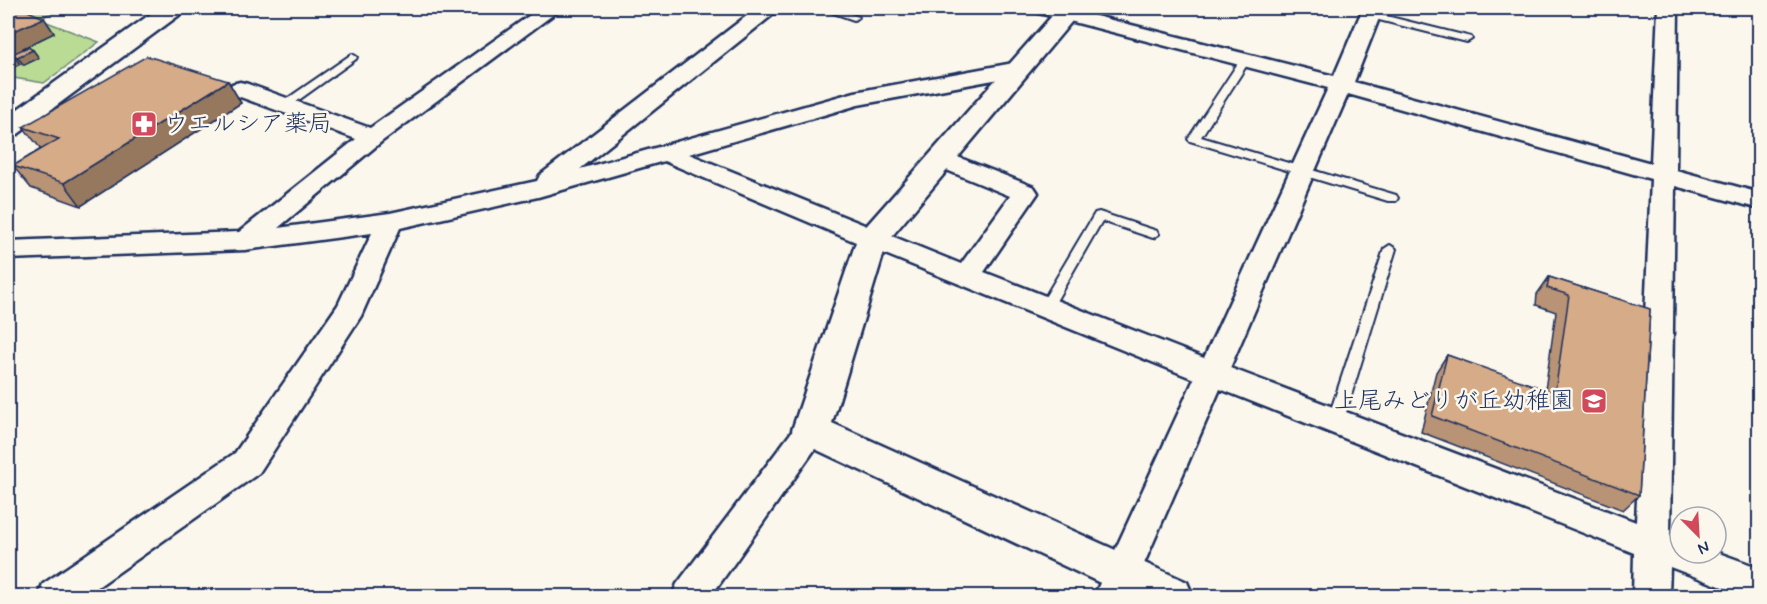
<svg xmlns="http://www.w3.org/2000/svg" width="1767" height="604" font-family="Mynerve,'Klee One',sans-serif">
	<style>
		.green { fill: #badb94; stroke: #6a8579; stroke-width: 1.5 }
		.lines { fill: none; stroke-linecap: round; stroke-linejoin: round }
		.lane-casing { stroke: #1b2f5e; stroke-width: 4 }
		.street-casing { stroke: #1b2f5e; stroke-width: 5 }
		.secondary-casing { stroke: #1b2f5e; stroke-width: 5 }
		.lane { fill: #fbf7ec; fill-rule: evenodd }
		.street { fill: #fbf7ec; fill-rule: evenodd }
		.secondary { fill: #fbf7ec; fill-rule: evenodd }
		.wall { fill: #b89374; stroke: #1b2f5e; stroke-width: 1.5 }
		.shaded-wall { fill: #96785e; stroke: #1b2f5e; stroke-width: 1.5 }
		.building { fill: #d6ab87; stroke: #1b2f5e; stroke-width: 1.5 }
		.labels { text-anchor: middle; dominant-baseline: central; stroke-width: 5; stroke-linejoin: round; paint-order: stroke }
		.poi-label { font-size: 24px; fill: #1b2f5e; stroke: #fbf7ec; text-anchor: start }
	</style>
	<rect width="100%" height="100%" fill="#fbf7ec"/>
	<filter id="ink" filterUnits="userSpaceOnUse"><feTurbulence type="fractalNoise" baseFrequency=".0167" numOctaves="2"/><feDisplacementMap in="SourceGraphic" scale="12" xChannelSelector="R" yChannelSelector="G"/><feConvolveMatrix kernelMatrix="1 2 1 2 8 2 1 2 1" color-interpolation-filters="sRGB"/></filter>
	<g filter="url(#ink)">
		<path class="green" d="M8,8H62L39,19L99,42L44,83L8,77Z"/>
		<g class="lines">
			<defs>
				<g id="lane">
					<path d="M824,8H836L859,17L854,20L825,10Z"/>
					<path d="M1370,12L1471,37L1472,39L1467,42L1367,17V13Z"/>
					<path d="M352,54L357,57L356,59L289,107H281V103Z"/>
					<path d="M1245,57L1250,60L1201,137L1396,195L1398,198L1396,201H1388L1190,141L1188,139L1240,60Z"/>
					<path d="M1099,212L1157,231L1159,234L1153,238L1102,221L1051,310H1041L1039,307L1041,304L1095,213Z"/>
					<path d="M1390,245L1396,249L1343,422L1340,426L1335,428L1330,426L1327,422L1384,249Z"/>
				</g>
				<g id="street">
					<path d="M540,8H562L381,142L278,228L390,213L537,181L540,175L757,8H779L776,12L580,169L855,92L1019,62L1027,64L1030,69L1027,74L858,105L689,154L961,264L1010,196L932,164L929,159L932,154L941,151L950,154L1034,187L1038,193L984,272L1204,358L1328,88L1035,12L1032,8H1064L1334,76L1363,8H1383L1354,82L1651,163L1658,8H1678L1676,170L1760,193V209L1675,186L1670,535L1680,538V553L1716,552L1760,568V596H1746L1670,567L1669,596H1633L1634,553L1220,389L1130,596H1094L1194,379L863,245L664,161L538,197L400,228L361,316L259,473L85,596H38L43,584L235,453L338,305L372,233L245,250L8,259V241L239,232L356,139L232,94L229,89L232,84L240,82L248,84L370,128ZM1348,94L1651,179L1636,522L1230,368Z"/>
					<path d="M811,417L822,421L827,430L822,439L711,596H672L677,584L800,421Z"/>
				</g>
				<g id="secondary">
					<path d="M159,8H186L182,13L18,134L8,136V116Z"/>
					<path d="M1059,8H1083L887,242L832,423L1187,582L1193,596H1128L798,441L792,430L857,239L861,232Z"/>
				</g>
			</defs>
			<use href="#lane" class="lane-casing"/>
			<use href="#street" class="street-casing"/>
			<use href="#secondary" class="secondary-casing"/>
			<use href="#lane" class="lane"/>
			<use href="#street" class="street"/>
			<use href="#secondary" class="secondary"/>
		</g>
		<g class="wall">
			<path d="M8,12L44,18L54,33L23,48L24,49L33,50L39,58L24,65L20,64L8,70Z"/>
			<path d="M228,81L241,103L81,206L31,188L13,166L41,149L23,127Z"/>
			<path d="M1549,277L1650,309L1639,495L1623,510L1421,432L1436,372L1447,355L1545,390L1556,312L1536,305L1537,294Z"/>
		</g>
		<g class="shaded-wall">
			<path d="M44,18L54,33L23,48L25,51L8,59V37L9,33Z"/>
			<path d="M33,50L39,58L24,65L17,57Z"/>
			<path d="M14,56L20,64L8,70V59Z"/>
			<path d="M228,81L241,103L81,206L64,183Z"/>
		</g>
		<g class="building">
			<path d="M18,8H21L44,18L9,33L14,35L8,37V12Z"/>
			<path d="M28,47L33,50L17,57L12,54Z"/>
			<path d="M8,52L14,56L8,59Z"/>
			<path d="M147,56L228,81L64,183L13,166L59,139L23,127Z"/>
			<path d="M1549,277L1650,309L1639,495L1432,416L1447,355L1555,393L1569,295L1547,288Z"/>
		</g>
	</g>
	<defs>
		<symbol id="pharmacy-square" viewBox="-11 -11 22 22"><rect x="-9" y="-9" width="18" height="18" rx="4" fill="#d1495b" stroke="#fbf7ec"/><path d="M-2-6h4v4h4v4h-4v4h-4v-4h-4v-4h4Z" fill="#fff"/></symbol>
		<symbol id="school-square" viewBox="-11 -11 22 22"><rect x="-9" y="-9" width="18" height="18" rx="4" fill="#d1495b" stroke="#fbf7ec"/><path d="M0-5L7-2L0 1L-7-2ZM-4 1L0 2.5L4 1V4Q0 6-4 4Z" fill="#fff"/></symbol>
	</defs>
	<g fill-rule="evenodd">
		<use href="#pharmacy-square" x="129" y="109" width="30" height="30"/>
		<use href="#school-square" x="1579" y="386" width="30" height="30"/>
	</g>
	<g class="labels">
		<g class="poi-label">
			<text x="164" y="124">ウエルシア薬局</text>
			<text x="1574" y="401" text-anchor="end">上尾みどりが丘幼稚園</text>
		</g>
	</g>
	<rect width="1767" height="604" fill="none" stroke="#fbf7ec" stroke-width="30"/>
	<rect x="15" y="15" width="1737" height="574" fill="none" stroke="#1b2f5e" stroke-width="2" filter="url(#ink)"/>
	<g transform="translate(1698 535) rotate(156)"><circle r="28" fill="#fbf7ec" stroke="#a1a7b3" stroke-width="1.5"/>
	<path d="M0-4.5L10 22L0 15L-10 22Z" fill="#d1495b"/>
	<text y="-9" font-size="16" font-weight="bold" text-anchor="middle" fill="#1b2f5e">N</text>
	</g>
</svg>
